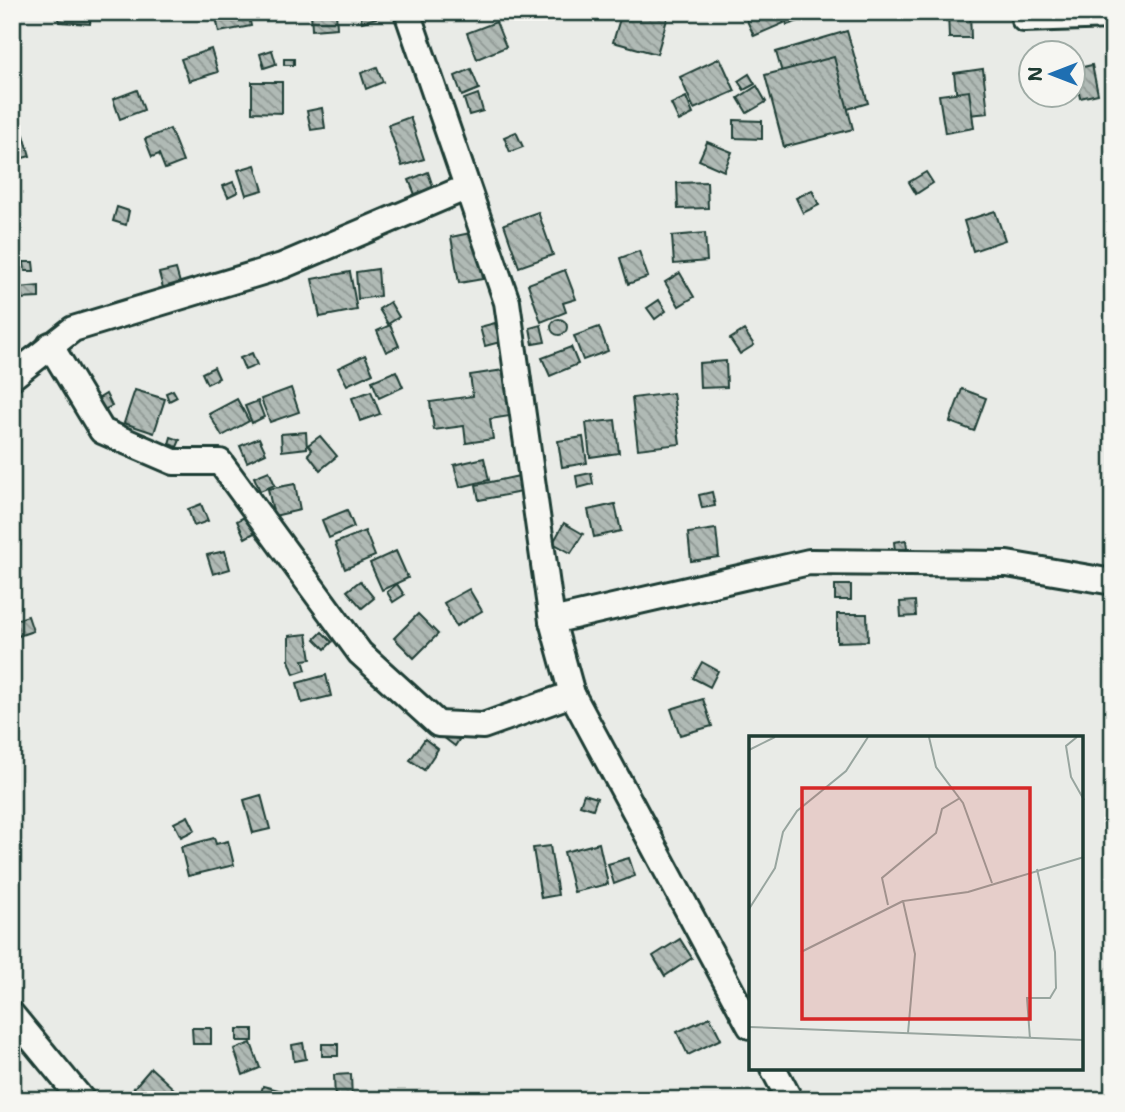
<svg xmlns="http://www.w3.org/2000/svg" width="1125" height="1112" font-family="'Shantell Sans',sans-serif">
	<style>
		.building { fill: url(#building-back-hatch); stroke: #1f3d34; stroke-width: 2 }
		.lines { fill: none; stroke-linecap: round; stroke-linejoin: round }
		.minor-casing { stroke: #1f3d34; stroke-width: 30 }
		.minor { stroke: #f6f6f2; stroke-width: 24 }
		.inset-road { fill: none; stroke: #98a59f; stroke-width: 2 }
		.view { fill: #d62828; fill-opacity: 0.15; stroke: #d62828; stroke-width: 3.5 }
		.inset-edge { fill: none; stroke: #1f3d34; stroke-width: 3.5 }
	</style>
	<defs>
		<pattern id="building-back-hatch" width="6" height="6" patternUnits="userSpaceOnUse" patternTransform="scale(1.75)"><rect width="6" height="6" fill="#b0bab5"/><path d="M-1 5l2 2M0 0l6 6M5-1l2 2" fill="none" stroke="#8f9894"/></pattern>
	</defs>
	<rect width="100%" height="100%" fill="#e9ebe7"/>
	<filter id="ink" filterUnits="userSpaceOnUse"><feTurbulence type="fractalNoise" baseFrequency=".0143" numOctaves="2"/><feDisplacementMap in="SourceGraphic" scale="14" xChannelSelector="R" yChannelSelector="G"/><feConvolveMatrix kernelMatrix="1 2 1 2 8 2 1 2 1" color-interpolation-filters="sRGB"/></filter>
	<g filter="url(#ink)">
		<g class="building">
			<path d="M59,12H90V24L59,22Z"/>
			<path d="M215,12H248L251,26L219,32Z"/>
			<path d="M311,12H336L337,28L312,30Z"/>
			<path d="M360,12H383L384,16L362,22Z"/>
			<path d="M442,12H458L459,14L444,19Z"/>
			<path d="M622,12H655L668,16L657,54L613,42Z"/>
			<path d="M743,12H779L784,23L754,36Z"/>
			<path d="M783,12H799L802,20L787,25Z"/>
			<path d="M832,12H846L847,16L834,19Z"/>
			<path d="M948,12H970L971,38H949Z"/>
			<path d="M496,22L506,47L477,59L467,33Z"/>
			<path d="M847,31L868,103L797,124L776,52Z"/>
			<path d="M211,49L218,72L189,81L181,59Z"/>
			<path d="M272,50L276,64L264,68L260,54Z"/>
			<path d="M834,57L853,129L784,147L765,75Z"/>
			<path d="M720,58L735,91L694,109L680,77Z"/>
			<rect x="284" y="59" width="10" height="6"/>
			<path d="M1092,65L1098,94L1080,98L1074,69Z"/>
			<path d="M377,67L383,82L366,89L361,73Z"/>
			<path d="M471,69L479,89L462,96L455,76Z"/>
			<path d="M983,69L988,113L959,116L954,73Z"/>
			<path d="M749,74L755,84L744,90L738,81Z"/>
			<path d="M252,82H282V113L252,112Z"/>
			<path d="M757,86L766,102L747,113L738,98Z"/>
			<path d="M137,90L144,110L120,119L113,99Z"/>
			<path d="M969,91L974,128L945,133L939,95Z"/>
			<path d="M478,94L483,111L469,115L464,99Z"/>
			<path d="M686,97L693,114L679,121L671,104Z"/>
			<path d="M322,108L325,128L311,130L307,111Z"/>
			<path d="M410,117L424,159L402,166L388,125Z"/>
			<path d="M734,120L762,121V139L734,138Z"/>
			<path d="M170,129L183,162L165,169L159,154L152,157L145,139Z"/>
			<path d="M516,132L523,147L510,152L504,137Z"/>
			<path d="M24,135L30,156L12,161V138Z"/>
			<path d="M707,142L732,152L724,171L699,160Z"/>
			<path d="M255,165L263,190L246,195L238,170Z"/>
			<path d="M428,172L434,190L416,197L409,180Z"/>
			<path d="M926,172L933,183L916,194L909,182Z"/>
			<path d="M233,182L238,192L228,197L223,186Z"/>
			<path d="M707,182L708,208L678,209L677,183Z"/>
			<path d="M812,190L819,205L803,213L796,198Z"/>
			<path d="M117,207L129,211L126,225L113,221Z"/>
			<path d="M995,211L1005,240L973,251L964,221Z"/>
			<path d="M538,212L553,255L519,267L504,224Z"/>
			<path d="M475,232L483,279L459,283L451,237Z"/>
			<path d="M705,233L707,261L674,264L672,236Z"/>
			<path d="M639,251L648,277L628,284L620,258Z"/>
			<path d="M24,262H33L34,271H25Z"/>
			<path d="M176,269L182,290L165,295L159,273Z"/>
			<path d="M378,269L380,296L358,299L356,272Z"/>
			<path d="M565,270L576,299L563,303L566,312L541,322L528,284Z"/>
			<path d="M350,272L357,310L320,317L312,279Z"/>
			<path d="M680,273L694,297L679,306L665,282Z"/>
			<path d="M39,286V298L19,299V288Z"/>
			<path d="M659,300L666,311L655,319L647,308Z"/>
			<path d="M390,302L399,317L388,324L379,309Z"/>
			<circle cx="559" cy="327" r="8"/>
			<path d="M495,323L500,342L485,346L480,327Z"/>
			<path d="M390,325L399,346L386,352L377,331Z"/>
			<path d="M541,325L545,342L533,344L530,328Z"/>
			<path d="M599,327L608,351L583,360L574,336Z"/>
			<path d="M744,330L754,345L740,354L730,339Z"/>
			<path d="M571,347L578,364L550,376L542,358Z"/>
			<path d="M252,353L257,365L245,370L240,358Z"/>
			<path d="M365,355L373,373L347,385L338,368Z"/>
			<path d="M726,361L727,387L700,388L699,363Z"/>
			<path d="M214,367L219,378L207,384L202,373Z"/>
			<path d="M504,370L510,416L490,419L493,439L466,443L464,426L434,430L430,402L473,396L470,375Z"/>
			<path d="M396,371L403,387L379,398L372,381Z"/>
			<path d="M291,388L299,412L270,422L261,399Z"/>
			<path d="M962,389L986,398L974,431L950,422Z"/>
			<path d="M135,390L165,399L154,433L124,423Z"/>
			<path d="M173,390L177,397L169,401L166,393Z"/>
			<path d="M371,391L380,414L360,421L352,398Z"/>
			<path d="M673,393L680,444L638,449L632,398Z"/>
			<path d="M106,394L112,406L102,411L96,400Z"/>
			<path d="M237,399L249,421L222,436L209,414Z"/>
			<path d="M258,401L264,417L252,423L245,406Z"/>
			<path d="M615,420L619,453L590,457L586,423Z"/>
			<path d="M306,432L307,448L282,451L281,434Z"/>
			<path d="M320,436L337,456L320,470L308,454L312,450L308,445Z"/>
			<path d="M171,437L180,440L177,447L169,444Z"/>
			<path d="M583,437L587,463L562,467L558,441Z"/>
			<path d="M259,438L266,453L247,462L240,446Z"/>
			<path d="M484,458L489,480L460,487L454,465Z"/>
			<path d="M269,471L275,485L260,491L254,477Z"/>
			<path d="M591,473L593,484L578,488L576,476Z"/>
			<path d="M519,476L522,492L479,500L476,485Z"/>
			<path d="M295,484L300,510L274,516L268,489Z"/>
			<path d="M712,492L715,506L702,508L699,495Z"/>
			<path d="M201,504L208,521L194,526L188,509Z"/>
			<path d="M615,504L621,531L594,537L588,510Z"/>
			<path d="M347,510L354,527L329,538L322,520Z"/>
			<path d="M248,515L256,532L245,538L237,521Z"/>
			<path d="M564,523L583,534L571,553L553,543Z"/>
			<path d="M716,529L719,557L691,561L688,533Z"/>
			<path d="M15,530L20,545L12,548V531Z"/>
			<path d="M365,531L375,556L345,569L335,543Z"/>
			<path d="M906,540L908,557L896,559L894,542Z"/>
			<path d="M225,551L230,569L213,574L207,555Z"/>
			<path d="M396,551L408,578L382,590L370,563Z"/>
			<path d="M360,581L374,598L362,608L347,591Z"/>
			<path d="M397,584L404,595L393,602L387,592Z"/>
			<rect x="835" y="585" width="16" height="15"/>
			<path d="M469,589L482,611L456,626L444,603Z"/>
			<path d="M915,601L916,616L901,617L900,602Z"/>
			<path d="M418,614L438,634L414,658L394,638Z"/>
			<path d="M837,614H867L868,641L837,642Z"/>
			<path d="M28,616L33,631L12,638V621Z"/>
			<path d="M322,632L332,642L325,649L315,639Z"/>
			<path d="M307,634L311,659L303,660L306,670L294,674L289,660V636Z"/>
			<path d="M702,662L718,671L710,687L693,678Z"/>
			<path d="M326,675L331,696L302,703L297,683Z"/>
			<path d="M703,699L712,726L680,735L671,709Z"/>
			<path d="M450,726L462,735L455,746L443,737Z"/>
			<path d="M425,739L438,749L424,770L410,760Z"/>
			<path d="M584,794L597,798L593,809L580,805Z"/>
			<path d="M261,795L270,829L253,833L244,800Z"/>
			<path d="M188,816L195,830L181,837L174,823Z"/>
			<path d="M214,838L216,844L228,841L234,865L188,876L181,847Z"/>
			<path d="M599,843L608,884L574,892L564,852Z"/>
			<path d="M550,846L558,895L541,898L533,848Z"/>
			<path d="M629,858L635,876L614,884L608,864Z"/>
			<path d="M680,939L692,958L665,976L653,956Z"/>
			<path d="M710,1017L721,1039L688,1055L677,1032Z"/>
			<path d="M192,1028H211V1044H193Z"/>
			<rect x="237" y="1029" width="16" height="12"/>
			<path d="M251,1043L260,1068L243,1075L234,1049Z"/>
			<path d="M303,1043L306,1059L294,1061L292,1045Z"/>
			<rect x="322" y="1044" width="16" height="12"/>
			<path d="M151,1068L174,1089L165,1100H145L133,1089Z"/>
			<path d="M351,1074L352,1100H335L334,1075Z"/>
			<path d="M263,1086L294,1094L293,1100H259Z"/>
		</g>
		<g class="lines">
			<defs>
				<g id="minor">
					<path d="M407,12L507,302L552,621L809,562L1007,564L1113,582"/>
					<path d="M1025,12L1024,19L1113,16"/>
					<path d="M50,345L102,431L174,462H220L360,653L438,724L483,726L572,694"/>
					<path d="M12,377L73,329L282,266L465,188"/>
					<path d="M552,621L572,694L750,1026"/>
					<path d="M12,1015L82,1100"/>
					<path d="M773,1068L790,1100"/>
				</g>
			</defs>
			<use href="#minor" class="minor-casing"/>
			<use href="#minor" class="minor"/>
		</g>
	</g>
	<g transform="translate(749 736)">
		<rect width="334" height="334" fill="#e9ebe7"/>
		<path class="inset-road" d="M180,1L187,31L214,67L243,147M328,1L317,10L322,41L335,64M0,14L26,1M139,169L133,142L187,97L193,73L211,62M0,173L26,132L34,96L48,75L97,35L119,1M52,216L154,165M0,291L335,304M159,297L166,218L154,165L219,156L335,121M281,303L278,262H301L307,252L306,216L288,133"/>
		<path class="view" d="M53,52H281V283H53Z"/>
		<rect width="334" height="334" class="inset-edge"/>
	</g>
	<rect width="1125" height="1112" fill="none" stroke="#f6f6f2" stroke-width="42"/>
	<rect x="21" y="21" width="1083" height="1070" fill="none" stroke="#1f3d34" stroke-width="2.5" filter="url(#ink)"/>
	<g transform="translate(1052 74) rotate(270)"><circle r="33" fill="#f6f6f2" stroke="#a0aca6" stroke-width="2"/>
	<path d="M0-5L12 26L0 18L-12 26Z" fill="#1f6fb2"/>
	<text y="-10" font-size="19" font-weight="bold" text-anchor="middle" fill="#1f3d34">N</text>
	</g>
</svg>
